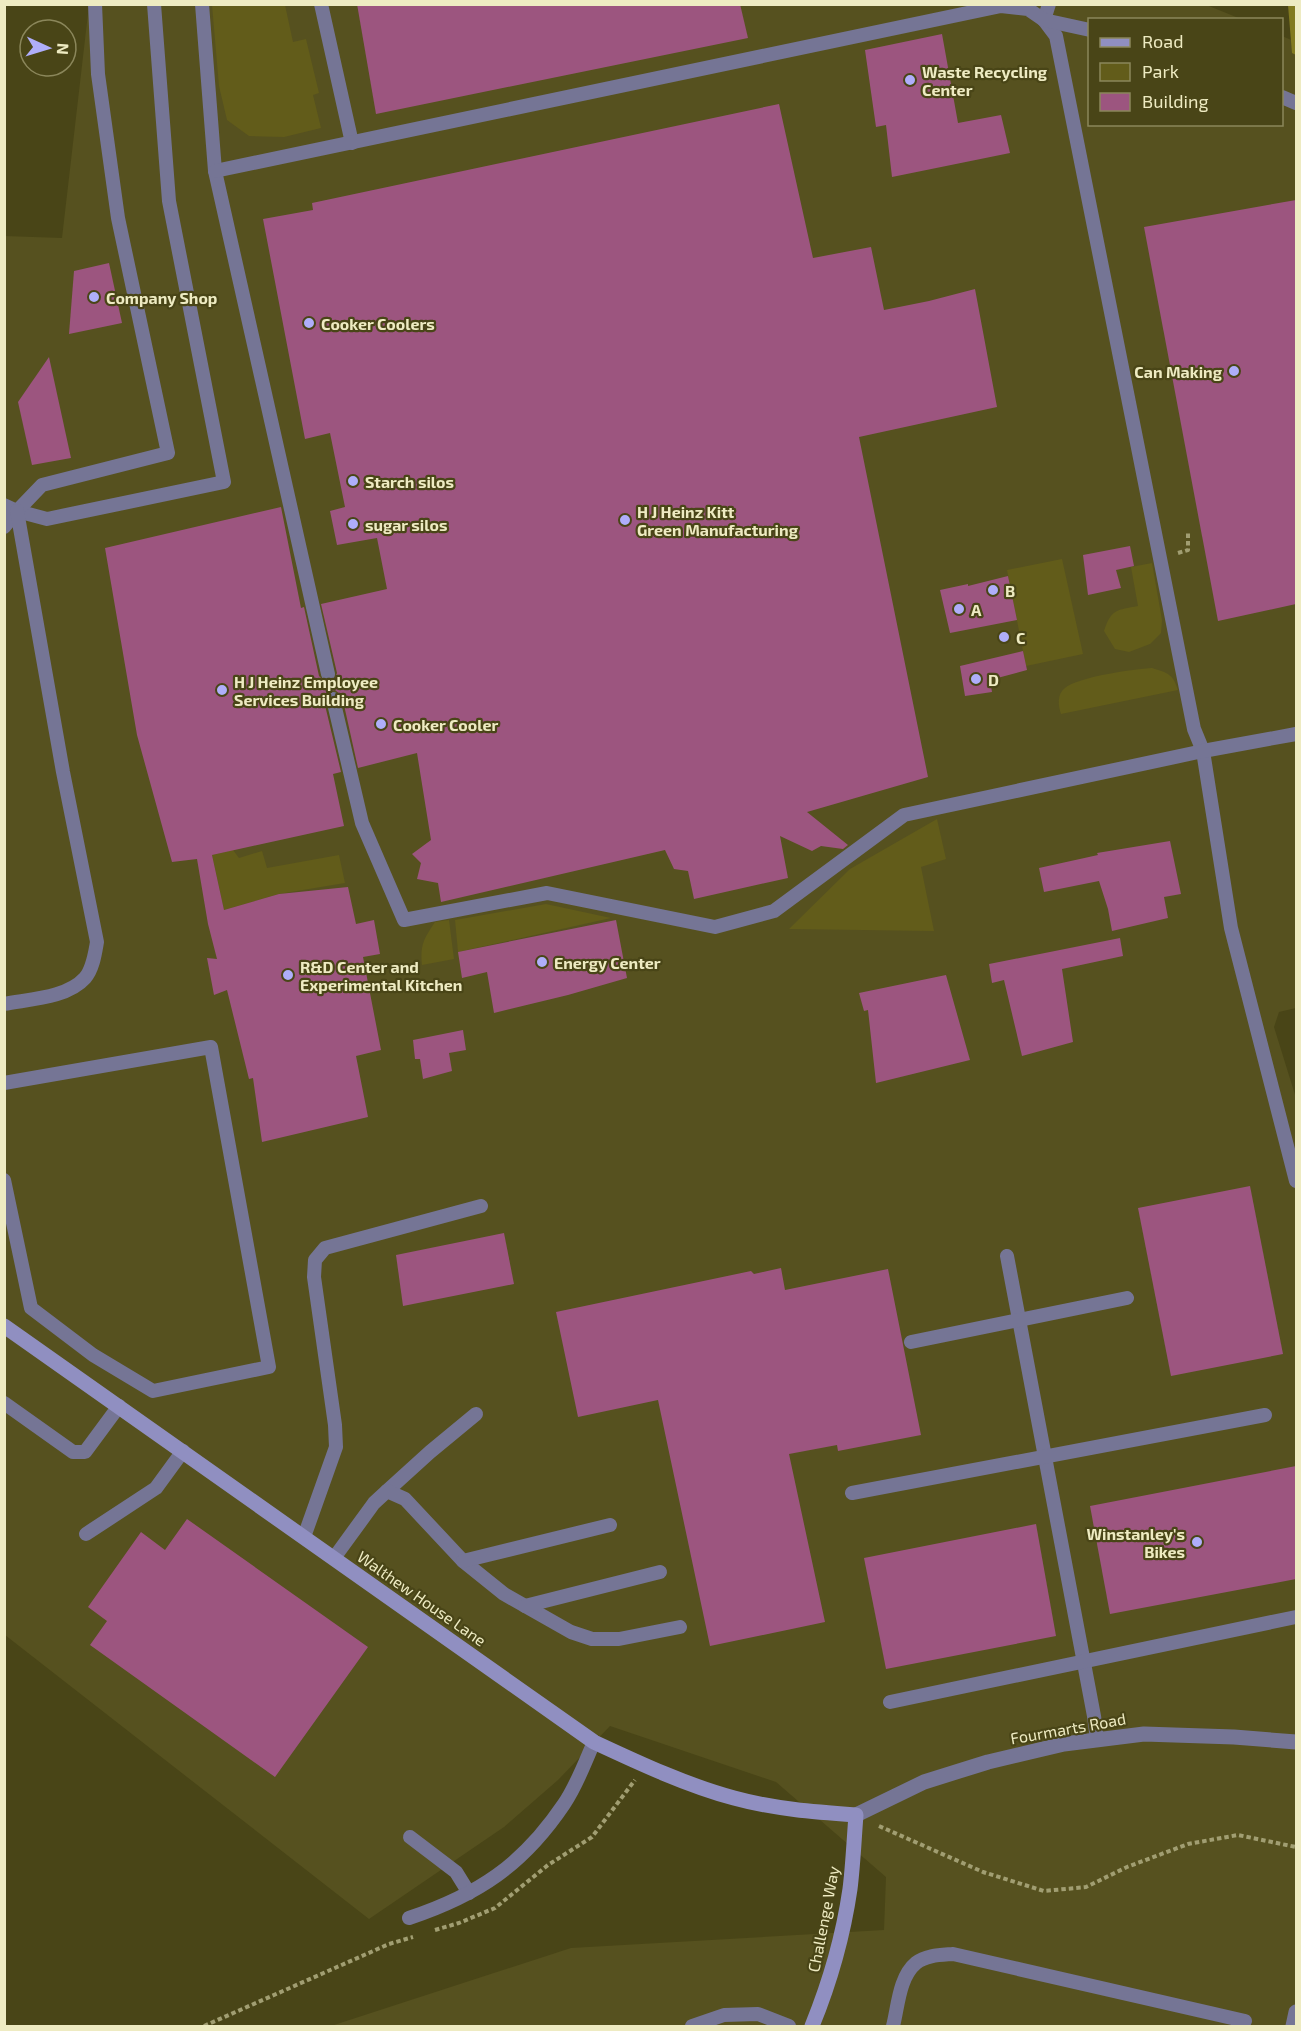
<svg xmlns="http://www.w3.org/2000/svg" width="1301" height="2031" font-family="'Exo 2',sans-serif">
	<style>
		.built { fill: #56511f }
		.green { fill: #625c1a }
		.forest { fill: #827a20 }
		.building { fill: #9c557f }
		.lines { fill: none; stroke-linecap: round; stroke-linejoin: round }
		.path { stroke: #a19e72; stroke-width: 4; stroke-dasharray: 4.5 3; stroke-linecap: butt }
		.lane { stroke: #757595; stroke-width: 14 }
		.street { stroke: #757595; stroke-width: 15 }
		.secondary { stroke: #908fc1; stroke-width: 15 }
		.poi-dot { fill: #afaefa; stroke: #494517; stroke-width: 2 }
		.labels { text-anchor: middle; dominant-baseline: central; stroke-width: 4.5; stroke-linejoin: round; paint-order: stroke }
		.poi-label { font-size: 16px; font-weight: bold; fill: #eeebc2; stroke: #494517; text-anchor: start }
		.street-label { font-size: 16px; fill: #eeebc2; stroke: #494517 }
	</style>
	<rect width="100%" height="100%" fill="#494517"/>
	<path class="built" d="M1204,4L1241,19L1090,20V124H1282V36L1296,42V1008L1279,1012L1274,1027L1296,1098V2026H331L571,1948L884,1930L886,1877L776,1782L610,1726L558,1780L504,1827L369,1919L5,1635L4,236L62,238L89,5Z"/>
	<g class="green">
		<path d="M212,5H285L293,42L306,39L319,93L313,95L321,128L284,137L249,136L227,120L219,86Z"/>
		<path d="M1062,559L1083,654L1026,666L1007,570Z"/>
		<path d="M1152,563L1162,620L1161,633L1150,644L1129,652L1115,649L1104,631C1111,609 1117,610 1138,606L1131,567Z"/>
		<path d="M1152,668C1168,673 1173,674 1178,690L1061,714C1058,705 1057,694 1065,688C1077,677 1135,669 1152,668Z"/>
		<path d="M937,819L946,859L921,867L934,931L789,929L850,869Z"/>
		<path d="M233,850L239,858L262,851L267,868L339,855L345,883L279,894L224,910L212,855Z"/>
		<path d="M546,904L611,918L458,952L455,920Z"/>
		<path d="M449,920L454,959L422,965C420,944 424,939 435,922Z"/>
	</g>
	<path class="forest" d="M1288,5H1296V55L1292,53Z"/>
	<g class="building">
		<path d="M357,4H740L748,38L376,114Z"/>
		<path d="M942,34L958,123L1001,115L1010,153L892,177L886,125L876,127L865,50Z"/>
		<path d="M779,104L813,258L871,247L884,310L929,301L975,289L997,407L859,437L928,777L807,812L848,845L843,849L821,846L812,851L780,836L788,878L694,899L688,871L674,869L665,850L441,902L438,883L417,879L421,863L412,854L431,840L417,753L358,768L342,696L335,690L327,692L324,701L341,772L333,774L344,826L212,855L224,910L279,894L348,887L356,924L374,920L380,954L363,957L381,1050L356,1056L368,1117L262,1142L253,1078L249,1079L227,990L214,995L207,958L217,959L208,924L197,859L172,862L137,735L105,548L281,507L301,608L304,607L319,676L326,683L334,681L337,673L321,604L387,589L377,538L337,545L330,511L345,507L330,433L305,439L263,219L313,210L312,203Z"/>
		<path d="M1296,200V604L1218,621L1144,227Z"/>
		<path d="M109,263L122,323L69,334L74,271Z"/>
		<path d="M49,357L71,458L32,465L18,402Z"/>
		<path d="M1130,546L1134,566L1116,570L1121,588L1088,595L1083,555Z"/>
		<path d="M1008,576L1017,620L950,633L940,590L968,584V586Z"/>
		<path d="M1023,651L1027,670L990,680L992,692L965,696L960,666Z"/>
		<path d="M1170,841L1181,894L1164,897L1168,918L1112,931L1108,909L1099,881L1044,892L1039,868L1098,855L1097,853Z"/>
		<path d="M616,920L627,978L568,995L494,1013L487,972L462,978L458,952Z"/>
		<path d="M1120,938L1123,956L1062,969L1073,1042L1022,1056L1004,980L992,983L989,964Z"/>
		<path d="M946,975L970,1060L876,1083L868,1010L864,1011L859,993Z"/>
		<path d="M463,1030L466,1050L449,1053L452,1071L423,1079L420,1059H415L413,1040Z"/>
		<path d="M1250,1186L1283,1354L1171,1376L1138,1208Z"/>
		<path d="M504,1233L514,1284L403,1306L396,1255Z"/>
		<path d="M781,1268L785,1290L888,1269L921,1435L838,1451L837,1445L789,1454L825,1622L710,1646L658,1400L578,1417L556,1312L751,1271L754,1274Z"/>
		<path d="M1296,1466V1579L1110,1614L1090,1506Z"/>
		<path d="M187,1519L368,1647L275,1777L90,1645L107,1621L88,1607L141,1532L165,1550Z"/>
		<path d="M1036,1524L1056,1636L886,1669L864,1558Z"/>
	</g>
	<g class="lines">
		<g class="path">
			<path d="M1178,553L1188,550V533"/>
			<path d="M879,1826L983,1872L1044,1891L1086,1887L1127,1867L1188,1844L1238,1835L1296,1847"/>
			<path d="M435,1930L459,1923L495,1908L548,1865L592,1837L635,1780"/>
			<path d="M204,2026L389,1944L413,1937"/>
		</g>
		<g class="lane">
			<path d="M202,4L215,171L328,674"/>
			<path d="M321,4L352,143"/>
			<path d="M1044,20L1056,36L1194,729L1203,751L1231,928L1296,1181"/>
			<path d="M1044,20L1049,4"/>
			<path d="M1282,97L1296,103"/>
			<path d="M215,171L1001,6L1028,9L1044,20L1090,30"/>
			<path d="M4,505L17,511L4,527"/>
			<path d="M17,511L47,519L224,482L169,201L154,4"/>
			<path d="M17,511L42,485L168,453L118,218L98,74L95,4"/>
			<path d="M333,699L362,823L404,920L547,893L715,927L774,911L904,815L1203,751L1296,734"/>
			<path d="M4,1004C30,999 67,998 85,978C93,969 95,953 97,942L63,772L17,511"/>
			<path d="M4,1083L211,1047L269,1367L153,1391L93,1355L31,1308L4,1180"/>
			<path d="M1007,1256L1094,1716L1097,1739"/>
			<path d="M911,1342L1127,1298"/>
			<path d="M4,1403L73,1452H85L119,1406"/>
			<path d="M387,1491L430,1452L476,1414"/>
			<path d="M852,1493L1265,1415"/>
			<path d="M86,1534L156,1488L183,1451"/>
			<path d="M304,1537L336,1447L335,1425L314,1277L315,1260L325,1248L481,1206"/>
			<path d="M334,1558L374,1503L387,1491L405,1499L463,1561L504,1594L571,1632L592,1639H619L680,1627"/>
			<path d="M463,1561L610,1525"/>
			<path d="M525,1606L660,1572"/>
			<path d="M890,1702L1296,1617"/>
			<path d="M410,1837L456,1872L469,1893"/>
			<path d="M409,1918C478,1895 523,1865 564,1804C577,1785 585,1762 594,1742"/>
			<path d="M692,2026L724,2015L758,2014L789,2026"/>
			<path d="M893,2026C898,2007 899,1977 916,1963C926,1955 941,1955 953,1954L1245,2021"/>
		</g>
		<g class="street">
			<path d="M856,1815L924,1782L988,1762L1064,1744L1144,1734L1234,1737L1296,1742"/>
			<path d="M1293,2026L1296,2012"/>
		</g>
		<path class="secondary" d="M4,1326L594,1742C639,1763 686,1785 734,1798C774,1809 815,1812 856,1815C854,1840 853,1865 850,1889C843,1937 830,1982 812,2026"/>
	</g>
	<g class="poi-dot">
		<circle cx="910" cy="80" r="6"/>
		<circle cx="94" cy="297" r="6"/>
		<circle cx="309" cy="323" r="6"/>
		<circle cx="1234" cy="371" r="6"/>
		<circle cx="353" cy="481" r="6"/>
		<circle cx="625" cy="520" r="6"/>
		<circle cx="353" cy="524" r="6"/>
		<circle cx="993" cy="590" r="6"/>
		<circle cx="959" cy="609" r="6"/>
		<circle cx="1004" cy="637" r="6"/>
		<circle cx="976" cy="679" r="6"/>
		<circle cx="222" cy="690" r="6"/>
		<circle cx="381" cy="724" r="6"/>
		<circle cx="542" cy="962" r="6"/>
		<circle cx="288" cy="975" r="6"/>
		<circle cx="1197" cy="1542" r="6"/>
	</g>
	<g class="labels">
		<g class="poi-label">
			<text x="922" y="71">Waste Recycling<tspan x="922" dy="18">Center</tspan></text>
			<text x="106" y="297">Company Shop</text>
			<text x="321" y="323">Cooker Coolers</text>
			<text x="1222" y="371" text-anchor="end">Can Making</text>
			<text x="365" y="481">Starch silos</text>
			<text x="637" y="511">H J Heinz Kitt<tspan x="637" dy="18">Green Manufacturing</tspan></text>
			<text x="365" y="524">sugar silos</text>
			<text x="1005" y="590">B</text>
			<text x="971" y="609">A</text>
			<text x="1016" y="637">C</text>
			<text x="988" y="679">D</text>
			<text x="234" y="681">H J Heinz Employee<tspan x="234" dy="18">Services Building</tspan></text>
			<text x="393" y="724">Cooker Cooler</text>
			<text x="554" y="962">Energy Center</text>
			<text x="300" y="966">R&amp;D Center and<tspan x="300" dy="18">Experimental Kitchen</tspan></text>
			<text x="1185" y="1533" text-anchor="end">Winstanley's<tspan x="1185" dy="18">Bikes</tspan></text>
		</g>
		<g class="street-label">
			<text transform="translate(422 1598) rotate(35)">Walthew House Lane</text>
			<text transform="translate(1068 1728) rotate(-10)">Fourmarts Road</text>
			<text transform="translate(823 1919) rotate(-79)">Challenge Way</text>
		</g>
	</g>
	<rect width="1301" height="2031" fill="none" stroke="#eeebc2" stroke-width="12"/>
	<rect x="1088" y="18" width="195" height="108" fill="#494517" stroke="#8b875b" stroke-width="1.5"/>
	<rect x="1100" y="38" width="30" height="9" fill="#908fc1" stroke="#8b875b" stroke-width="1.5"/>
	<text x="1142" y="48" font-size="18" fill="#eeebc2">Road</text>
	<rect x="1100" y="63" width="30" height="18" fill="#625c1a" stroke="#8b875b" stroke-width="1.5"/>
	<text x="1142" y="78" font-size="18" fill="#eeebc2">Park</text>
	<rect x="1100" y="93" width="30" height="18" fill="#9c557f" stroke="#8b875b" stroke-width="1.5"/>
	<text x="1142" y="108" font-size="18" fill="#eeebc2">Building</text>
	<g transform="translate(48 48) rotate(94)"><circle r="28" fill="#494517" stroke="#8b875b" stroke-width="1.5"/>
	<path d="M0-4.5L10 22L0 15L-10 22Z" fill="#afaefa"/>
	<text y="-9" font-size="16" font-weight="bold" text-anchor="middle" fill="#eeebc2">N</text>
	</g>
</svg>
